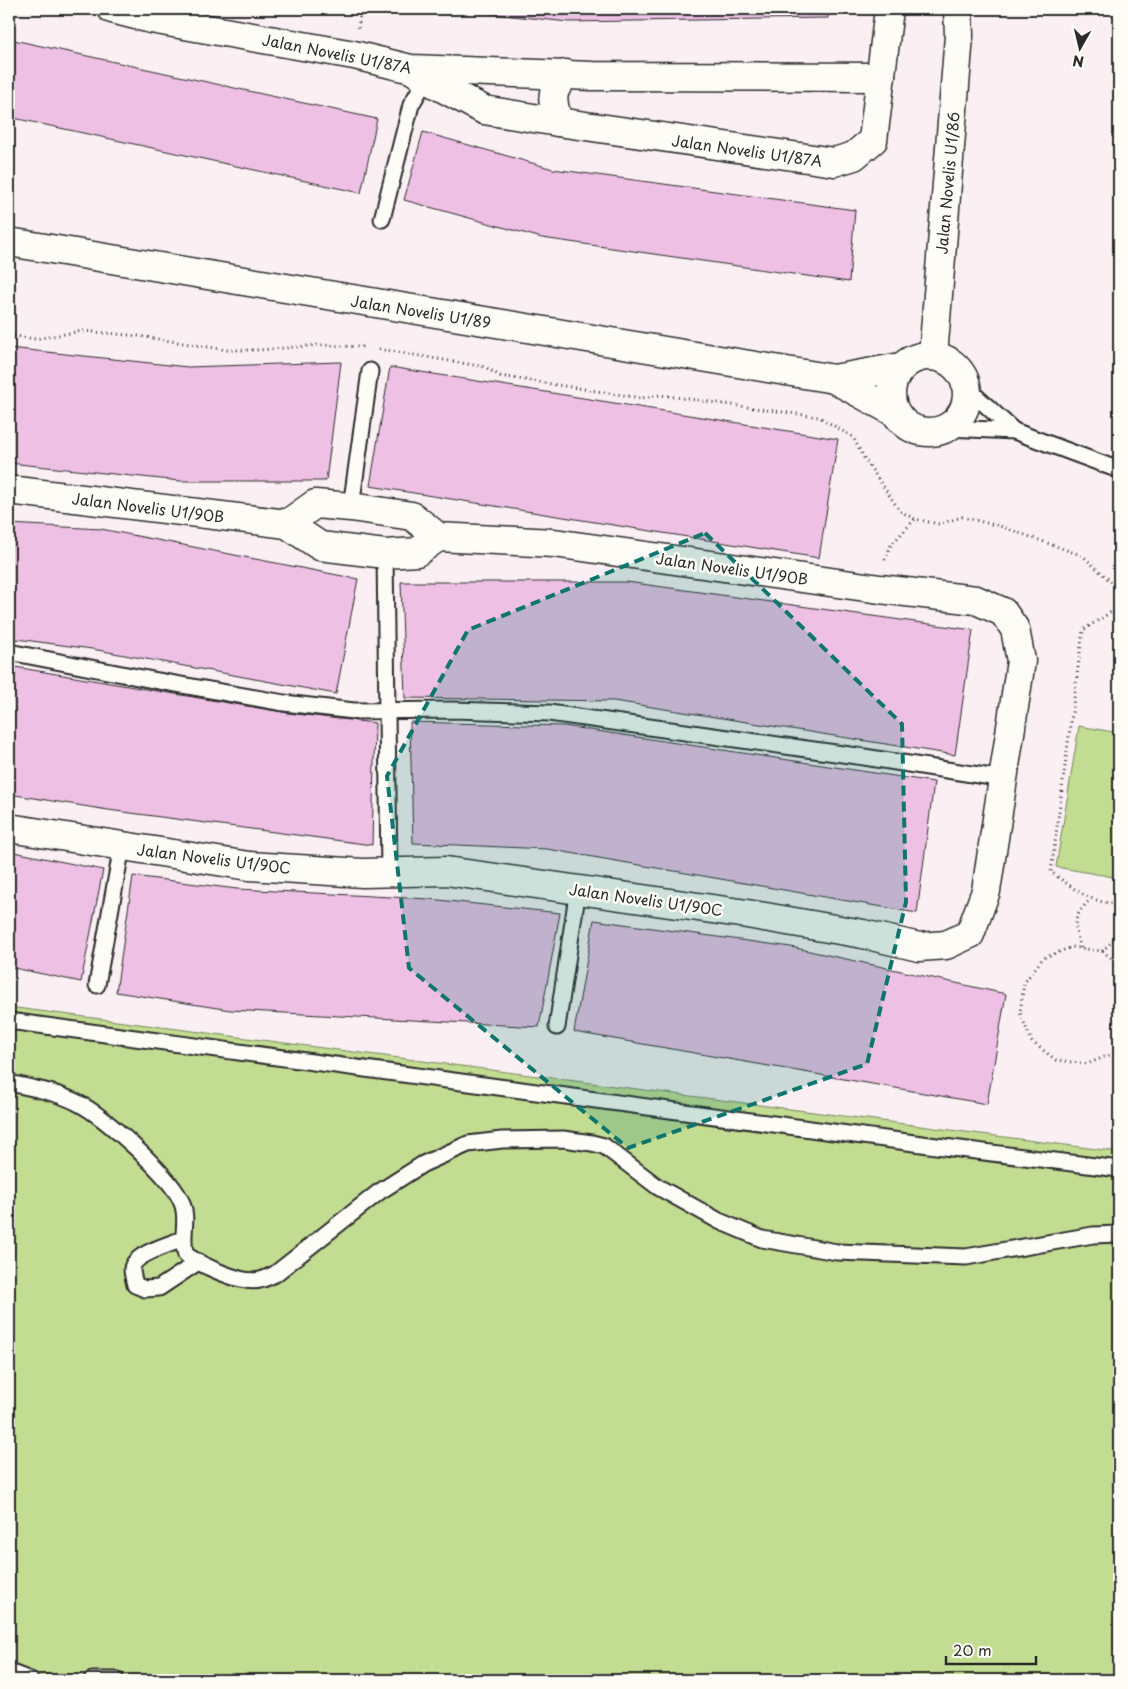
<svg xmlns="http://www.w3.org/2000/svg" width="1128" height="1689" font-family="'Playpen Sans',sans-serif">
	<style>
		.green { fill: #c2dc92; stroke: #76845e }
		.building { fill: #edc0e4; stroke: #2b2b2b }
		.lines { fill: none; stroke-linecap: round; stroke-linejoin: round }
		.lane-casing { stroke: #2b2b2b; stroke-width: 19 }
		.street-casing { stroke: #2b2b2b; stroke-width: 31 }
		.secondary-casing { stroke: #2b2b2b; stroke-width: 31 }
		.path { stroke: #2b2b2b; stroke-width: 3; stroke-dasharray: 1 4; stroke-linecap: butt }
		.lane { stroke: #fdfcf7; stroke-width: 15 }
		.street { stroke: #fdfcf7; stroke-width: 28 }
		.secondary { stroke: #fdfcf7; stroke-width: 28 }
		.marked { fill: #0f766e; fill-opacity: 0.2; stroke: #0f766e; stroke-width: 4; stroke-dasharray: 10 6; stroke-linejoin: round }
		.labels { text-anchor: middle; dominant-baseline: central; stroke-width: 5; stroke-linejoin: round; paint-order: stroke }
		.street-label { font-size: 15px; fill: #2b2b2b; stroke: #fdfcf7 }
	</style>
	<rect width="100%" height="100%" fill="#faf0f3"/>
	<filter id="ink" filterUnits="userSpaceOnUse"><feTurbulence type="fractalNoise" baseFrequency=".02" numOctaves="2"/><feDisplacementMap in="SourceGraphic" scale="10" xChannelSelector="R" yChannelSelector="G"/><feConvolveMatrix kernelMatrix="1 2 1 2 8 2 1 2 1" color-interpolation-filters="sRGB"/></filter>
	<g filter="url(#ink)">
		<g class="green">
			<path d="M1079,726L1119,733V878L1056,867Z"/>
			<path d="M9,1007L1119,1152V1680H9Z"/>
		</g>
		<g class="building">
			<path d="M447,9H828V18L568,22Z"/>
			<path d="M9,39L377,119L361,193L9,117Z"/>
			<path d="M423,132L553,169L855,210L849,282L542,238L404,200Z"/>
			<path d="M9,348L188,367L341,362L326,481H180L9,463Z"/>
			<path d="M390,367L838,439L819,558L370,486Z"/>
			<path d="M9,524L101,529L358,579L336,694L92,649L9,638Z"/>
			<path d="M401,582H627L973,630L955,755L614,701L405,698Z"/>
			<path d="M9,666L288,713L375,723L372,845L108,810L9,794Z"/>
			<path d="M410,722L564,726L934,782L917,913L547,849L413,843Z"/>
			<path d="M9,851L103,870L81,982L9,967Z"/>
			<path d="M133,876L237,889L429,899L560,913L539,1027L230,1010L116,992Z"/>
			<path d="M594,920L791,947L1006,994L987,1104L574,1032Z"/>
		</g>
		<g class="lines">
			<defs>
				<g id="lane">
					<path d="M382,219L411,105L426,79L427,73"/>
					<path d="M966,387L1014,431"/>
					<path d="M947,428L1014,431L1119,470"/>
					<path d="M351,507L370,371"/>
					<path d="M385,554L389,872"/>
					<path d="M9,652L153,680L284,703L354,711L452,710L549,713L864,757L1004,779"/>
					<path d="M97,985L122,846"/>
					<path d="M9,1021L944,1147L1119,1169"/>
					<path d="M557,1027L578,889"/>
					<path d="M9,1083C32,1088 57,1092 78,1103C104,1116 172,1177 182,1203C189,1220 180,1237 186,1255C202,1265 242,1285 260,1280C265,1279 270,1276 275,1274L379,1192L423,1164L468,1144L502,1140L563,1139L592,1143L604,1146L658,1187L719,1221L762,1239L837,1252L966,1257L1093,1235L1119,1234"/>
					<path d="M183,1239C171,1244 133,1254 132,1269C132,1274 134,1280 135,1285L145,1289L159,1288L198,1262"/>
					<path d="M9,1672L30,1680"/>
					<path d="M92,1680H116"/>
				</g>
				<g id="street">
					<path d="M112,9L151,19L354,55L411,69L592,76L881,77"/>
					<path d="M413,70L426,79L484,110L558,122L834,162L854,156L873,140L889,9"/>
					<path d="M558,122C552,98 549,94 566,74"/>
					<path d="M9,490L287,524L320,546L385,554L417,552L438,537"/>
					<path d="M9,828L249,866L363,873L446,871L747,914L863,934L919,947L946,945L970,934L986,891L1021,661L1015,629L1003,612L976,600L880,589L554,543L438,537L412,516L351,507L315,504L287,524"/>
				</g>
				<g id="secondary">
					<path d="M9,242L834,379L901,367"/>
					<circle cx="929" cy="394" r="38"/>
					<path d="M933,356L959,36L958,9"/>
					<path d="M834,379L894,412"/>
				</g>
			</defs>
			<use href="#lane" class="lane-casing"/>
			<use href="#street" class="street-casing"/>
			<use href="#secondary" class="secondary-casing"/>
			<g class="path">
				<path d="M358,28L361,9"/>
				<path d="M9,335L35,339L82,331L139,336L227,350H260L320,345L366,347"/>
				<path d="M379,349L485,367L500,376L642,398L660,395L819,417L853,437L864,458L900,511L915,519L939,524L962,517L1003,527L1083,556L1119,589"/>
				<path d="M885,560L891,545L915,519"/>
				<path d="M1119,607L1083,630L1051,872C1071,886 1094,907 1119,902"/>
				<path d="M1112,904L1119,918"/>
				<path d="M1081,948C1073,924 1072,917 1091,899"/>
				<path d="M1102,951L1117,937L1119,928"/>
				<path d="M1119,964L1102,951L1072,947L1043,958L1024,983L1020,1013L1032,1042L1056,1060L1087,1064L1115,1053L1119,1048"/>
			</g>
			<use href="#lane" class="lane"/>
			<use href="#street" class="street"/>
			<use href="#secondary" class="secondary"/>
		</g>
	</g>
	<path class="marked" d="M705,533L902,724L906,902L867,1064L628,1148L409,968L387,776L468,630Z"/>
	<g class="labels">
		<g class="street-label">
			<text transform="translate(337 53) rotate(11)">Jalan Novelis U1/87A</text>
			<text transform="translate(747 150) rotate(8)">Jalan Novelis U1/87A</text>
			<text transform="translate(947 183) rotate(-85)">Jalan Novelis U1/86</text>
			<text transform="translate(421 311) rotate(9)">Jalan Novelis U1/89</text>
			<text transform="translate(148 507) rotate(7)">Jalan Novelis U1/90B</text>
			<text transform="translate(732 568) rotate(8)">Jalan Novelis U1/90B</text>
			<text transform="translate(214 858) rotate(7)">Jalan Novelis U1/90C</text>
			<text transform="translate(646 899) rotate(8)">Jalan Novelis U1/90C</text>
		</g>
	</g>
	<rect width="1128" height="1689" fill="none" stroke="#fdfcf7" stroke-width="30"/>
	<rect x="15" y="15" width="1098" height="1659" fill="none" stroke="#2b2b2b" stroke-width="2" filter="url(#ink)"/>
	<g transform="translate(1080 48) rotate(188)" stroke="#fdfcf7" stroke-width="4" paint-order="stroke">
	<path d="M0-4L9 19L0 12L-9 19Z" fill="#2b2b2b"/>
	<text y="-8" font-size="14" font-weight="bold" text-anchor="middle" fill="#2b2b2b">N</text>
	</g>
	<path d="M946 1656v8h90v-8" fill="none" stroke="#2b2b2b" stroke-width="2.5"/>
	<text x="953" y="1656" font-size="15" fill="#2b2b2b" stroke="#fdfcf7" stroke-width="4" paint-order="stroke">20 m</text>
</svg>
